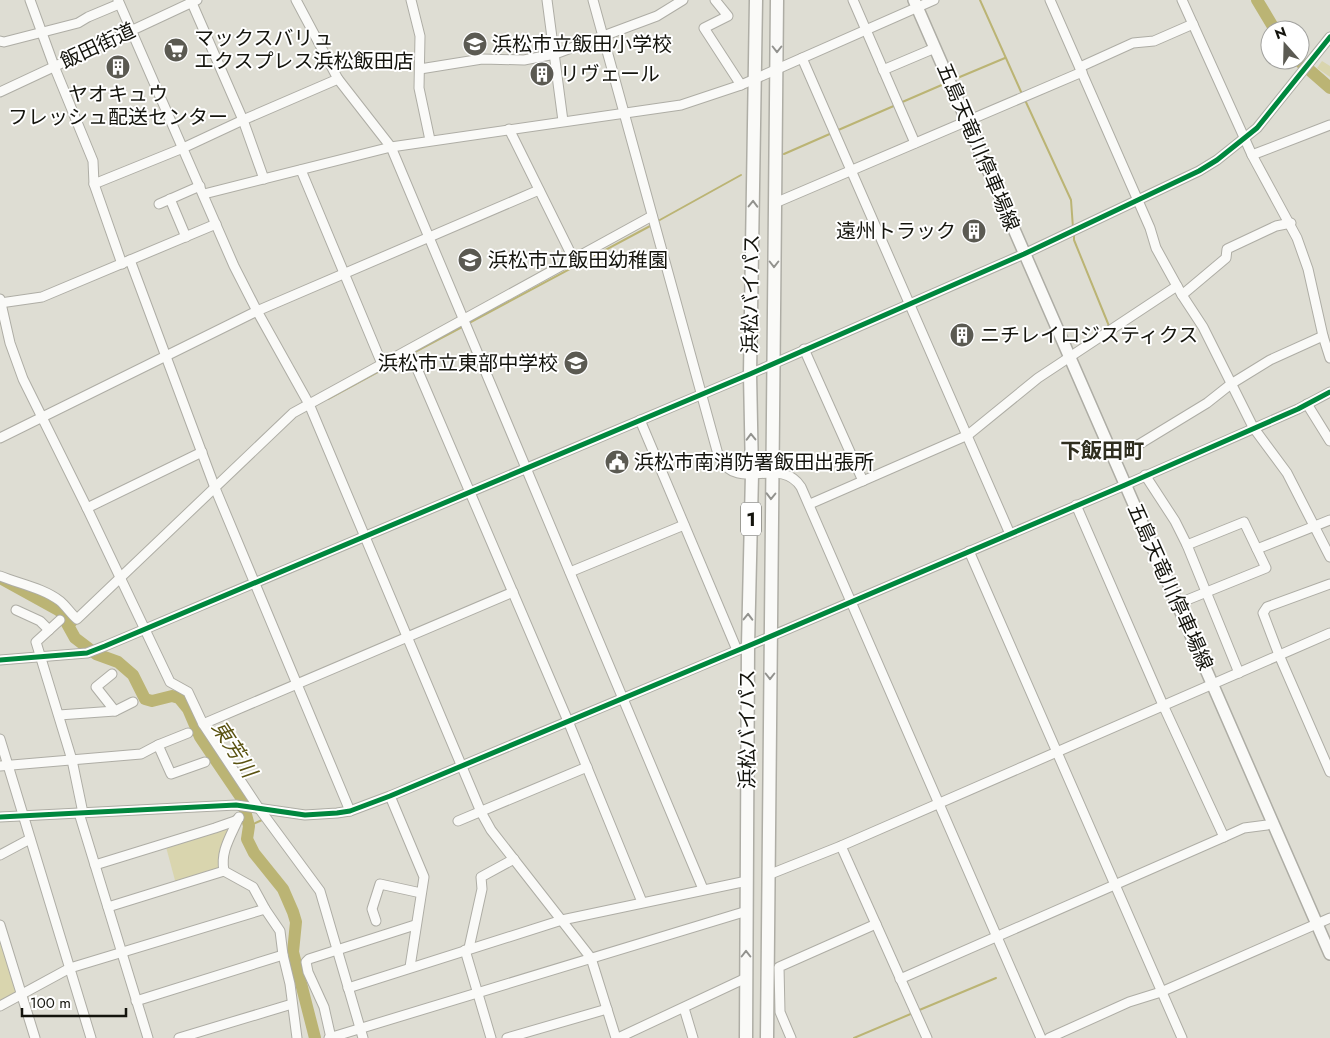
<svg xmlns="http://www.w3.org/2000/svg" width="1330" height="1038" font-family="Jost,'Noto Sans JP',sans-serif">
	<style>
		.green { fill: #d9d5ae }
		.lines { fill: none; stroke-linecap: round; stroke-linejoin: round }
		.stream { stroke: #bbb474; stroke-width: 2 }
		.river { stroke: #bbb474; stroke-width: 12 }
		.minor-casing { stroke: #aeada5; stroke-width: 11 }
		.major-casing { stroke: #aeada5; stroke-width: 14 }
		.highway-casing { stroke: #aeada5; stroke-width: 15 }
		.minor { stroke: #fafaf8; stroke-width: 9 }
		.major { stroke: #fafaf8; stroke-width: 11 }
		.highway { stroke: #fafaf8; stroke-width: 12 }
		.cycleway-casing { stroke: #fff; stroke-width: 8 }
		.cycleway { stroke: #00873e; stroke-width: 5 }
		.oneway { stroke: #92928e }
		.labels { text-anchor: middle; dominant-baseline: central; stroke-width: 4; stroke-linejoin: round; paint-order: stroke }
		.shield { fill: #fff; stroke: #5a5a56; stroke-width: 1 }
		.shield-label { font-size: 19px; font-weight: bold; fill: #14140d }
		.poi-label { font-size: 20px; fill: #14140d; stroke: #fff; text-anchor: start }
		.street-label { font-size: 20px; fill: #14140d; stroke: #fff }
		.neighbourhood-label { font-size: 21px; font-weight: bold; fill: #2f2e1f; stroke: #fff }
		.water-label { font-size: 21px; font-style: italic; fill: #59510f; stroke: #fff }
	</style>
	<rect width="100%" height="100%" fill="#deddd3"/>
	<g class="green">
		<path d="M1322,61L1330,66V77L1317,68Z"/>
		<path d="M225,828L229,831L220,870L176,884L166,847Z"/>
		<path d="M0,935L17,992L0,1004Z"/>
	</g>
	<g class="lines">
		<g class="stream">
			<path d="M980,0L1022,94"/>
			<path d="M955,79L1005,58"/>
			<path d="M1025,100L1071,200L1073,228"/>
			<path d="M900,103L944,84"/>
			<path d="M836,131L896,105"/>
			<path d="M784,154L832,133"/>
			<path d="M658,221L741,175"/>
			<path d="M1074,235V240L1109,326"/>
			<path d="M469,323L652,225"/>
			<path d="M413,353L462,327"/>
			<path d="M328,399L409,355"/>
			<path d="M70,630L77,623"/>
			<path d="M249,826L262,820"/>
			<path d="M917,1011L996,978"/>
			<path d="M854,1038L913,1013"/>
		</g>
		<g class="river">
			<path d="M1257,0L1275,30"/>
			<path d="M1298,60L1330,88"/>
			<path d="M0,578L60,611L75,638L96,654L118,662L133,675L145,699L152,701L172,696L179,698L188,709L200,737L242,799L249,826L247,839L254,853L283,889L293,912L296,922L293,952L315,1038"/>
		</g>
		<defs>
			<g id="minor">
				<path d="M30,0L54,66L93,161L94,184L122,264"/>
				<path d="M118,0L234,266L257,311L309,404L481,812L491,830L591,958L616,1038"/>
				<path d="M296,0L338,79L391,147L703,889"/>
				<path d="M411,0L420,36L419,88L430,140"/>
				<path d="M547,0L563,121"/>
				<path d="M593,0L719,458C739,493 780,455 801,487L1041,1038"/>
				<path d="M715,0L728,16L704,28L741,85"/>
				<path d="M853,0L915,143"/>
				<path d="M1050,0L1150,228L1156,248L1182,295L1203,327L1253,427L1287,473L1330,557"/>
				<path d="M1182,0L1252,155L1297,238L1308,269L1323,336L1330,358"/>
				<path d="M192,3L243,120L264,179"/>
				<path d="M0,41L4,42L78,23L88,17L119,4"/>
				<path d="M802,58L1010,534"/>
				<path d="M1080,67L1133,43L1154,41L1193,24"/>
				<path d="M420,69L482,59L524,60L555,54L657,16L683,0"/>
				<path d="M883,70L935,48"/>
				<path d="M0,92L197,0"/>
				<path d="M509,129L574,260"/>
				<path d="M1252,155L1330,125"/>
				<path d="M301,170L382,364"/>
				<path d="M94,184L183,148L243,120L338,79"/>
				<path d="M204,194L391,147L681,105L741,85L934,0"/>
				<path d="M170,199L186,237"/>
				<path d="M775,203L1082,72"/>
				<path d="M159,204L200,186"/>
				<path d="M130,260L215,488L350,811"/>
				<path d="M1182,295L1226,258L1227,249L1276,226L1291,223"/>
				<path d="M0,299L10,343L23,379L87,508L170,682L188,692L203,724L258,807L320,891L363,1038"/>
				<path d="M0,303L42,297L216,224"/>
				<path d="M804,349L863,481"/>
				<path d="M409,350L568,721L642,902"/>
				<path d="M1307,404L1330,441"/>
				<path d="M640,420L737,650"/>
				<path d="M0,438L257,311L539,190"/>
				<path d="M1115,459L1207,403L1231,384L1270,360L1323,336"/>
				<path d="M1145,475L1175,521L1187,545L1239,673"/>
				<path d="M810,504L968,435L1038,378L1177,286"/>
				<path d="M1076,505L1163,705L1224,837"/>
				<path d="M87,508L202,452"/>
				<path d="M1257,549L1330,520"/>
				<path d="M969,551L1182,1038"/>
				<path d="M570,572L684,525"/>
				<path d="M0,576C20,584 43,588 60,601C66,606 71,614 77,619L293,413L652,216"/>
				<path d="M1330,584L1267,607L1263,613L1279,655L1330,772"/>
				<path d="M1177,604L1266,568L1244,522L1187,545"/>
				<path d="M16,610L40,621L49,630"/>
				<path d="M60,620L36,642L72,760L83,813"/>
				<path d="M0,660L87,653L105,646L750,374L1024,254L1199,171L1217,160L1257,128L1330,37"/>
				<path d="M112,674L96,687L115,711"/>
				<path d="M59,715L115,711L133,702"/>
				<path d="M203,724L513,592"/>
				<path d="M0,739L91,1038"/>
				<path d="M158,745L171,774L205,762"/>
				<path d="M0,766L141,754L158,745L188,733"/>
				<path d="M390,796L424,877L410,967"/>
				<path d="M79,813L148,1038"/>
				<path d="M0,817L236,805L305,815L337,813L350,811L390,796L748,646L1125,485L1298,409L1330,392"/>
				<path d="M458,821L587,767"/>
				<path d="M841,846L927,1038"/>
				<path d="M0,855L30,839"/>
				<path d="M95,865L215,828L235,821L239,818"/>
				<path d="M224,871C220,851 231,836 239,817"/>
				<path d="M768,875L841,846L1330,633"/>
				<path d="M108,907L224,871L253,887L265,909L280,931L283,955L290,984L297,1038"/>
				<path d="M376,921L372,909L380,884L421,893"/>
				<path d="M0,925L35,1038"/>
				<path d="M469,948L482,889L481,877L514,859"/>
				<path d="M465,950L491,1038"/>
				<path d="M900,979L1224,837L1244,828L1267,825L1273,822"/>
				<path d="M348,988L562,920L747,881"/>
				<path d="M136,1001L283,955"/>
				<path d="M0,1006L70,968L265,909"/>
				<path d="M684,1008L693,1038"/>
				<path d="M179,1038L292,1004"/>
				<path d="M329,1038L747,911"/>
				<path d="M331,1038L324,1007L308,972L306,962L309,959L415,925"/>
				<path d="M507,1038L607,1009"/>
				<path d="M618,1038L746,978"/>
				<path d="M791,1038L780,1012L779,967L876,924"/>
				<path d="M1049,1038L1129,1002L1161,992L1330,918"/>
			</g>
			<path id="major" d="M914,0L1330,954"/>
			<g id="highway">
				<path d="M746,1038L748,646L752,474L750,374L756,0"/>
				<path d="M767,1038L777,0"/>
			</g>
		</defs>
		<use href="#minor" class="minor-casing"/>
		<use href="#major" class="major-casing"/>
		<use href="#highway" class="highway-casing"/>
		<use href="#minor" class="minor"/>
		<use href="#major" class="major"/>
		<use href="#highway" class="highway"/>
		<defs>
			<g id="cycleway">
				<path d="M0,660L87,653L105,646L750,374L1024,254L1199,171L1217,160L1257,128L1330,37"/>
				<path d="M0,817L236,805L305,815L337,813L350,811L390,796L748,646L1125,485L1298,409L1330,392"/>
			</g>
		</defs>
		<use href="#cycleway" class="cycleway-casing"/>
		<use href="#cycleway" class="cycleway"/>
	</g>
	<defs><path id="oneway-chevron" d="M-2-3.5L2.5 0L-2 3.5" fill="none" stroke-width="1.6" stroke-linecap="round" stroke-linejoin="round" transform="scale(1.25)"/></defs>
	<g class="oneway">
		<use href="#oneway-chevron" transform="translate(777 49) rotate(90)"/>
		<use href="#oneway-chevron" transform="translate(753 204) rotate(-89)"/>
		<use href="#oneway-chevron" transform="translate(774 264) rotate(90)"/>
		<use href="#oneway-chevron" transform="translate(751 437) rotate(-91)"/>
		<use href="#oneway-chevron" transform="translate(771 496) rotate(91)"/>
		<use href="#oneway-chevron" transform="translate(748 617) rotate(-89)"/>
		<use href="#oneway-chevron" transform="translate(770 676) rotate(90)"/>
		<use href="#oneway-chevron" transform="translate(746 954) rotate(-90)"/>
	</g>
	<defs>
		<symbol id="school-disc" viewBox="-11 -11 22 22"><circle r="9.5" fill="#5b5a52" stroke="#fff"/><path d="M0-5L7-2L0 1L-7-2ZM-4 1L0 2.5L4 1V4Q0 6-4 4Z" fill="#fff"/></symbol>
		<symbol id="supermarket-disc" viewBox="-11 -11 22 22"><circle r="9.5" fill="#5b5a52" stroke="#fff"/><path d="M-6-5.5h2.5l.6 2H6L4.5 2H-2.5L-4.4-4H-6ZM-1.5 3.2a1.3 1.3 0 1 0 .1 0ZM3 3.2a1.3 1.3 0 1 0 .1 0Z" fill="#fff"/></symbol>
		<symbol id="building-disc" viewBox="-11 -11 22 22"><circle r="9.5" fill="#5b5a52" stroke="#fff"/><path d="M-4-6H4V6H1V3H-1V6H-4ZM-2.5-4.3h1.7v1.8h-1.7ZM.8-4.3h1.7v1.8H.8ZM-2.5-1h1.7V.8h-1.7ZM.8-1h1.7V.8H.8Z" fill="#fff"/></symbol>
		<symbol id="civic-disc" viewBox="-11 -11 22 22"><circle r="9.5" fill="#5b5a52" stroke="#fff"/><path d="M-.6-6.5H3V-4.5H.6V-3L4-1V1h2V6H-6V1h2V-1L-.6-3ZM-1.2 2.5V6h2.4V2.5Z" fill="#fff"/></symbol>
	</defs>
	<g fill-rule="evenodd">
		<use href="#school-disc" x="461" y="30" width="28" height="28"/>
		<use href="#supermarket-disc" x="162" y="36" width="28" height="28"/>
		<use href="#building-disc" x="104" y="53" width="28" height="28"/>
		<use href="#building-disc" x="528" y="60" width="28" height="28"/>
		<use href="#building-disc" x="960" y="217" width="28" height="28"/>
		<use href="#school-disc" x="456" y="246" width="28" height="28"/>
		<use href="#building-disc" x="948" y="321" width="28" height="28"/>
		<use href="#school-disc" x="562" y="349" width="28" height="28"/>
		<use href="#civic-disc" x="603" y="448" width="28" height="28"/>
	</g>
	<g class="labels">
		<rect class="shield" x="741" y="502.5" width="20" height="33" rx="4"/>
		<g class="shield-label">
			<text x="751" y="519">1</text>
		</g>
		<g class="poi-label">
			<text x="194" y="38">マックスバリュ<tspan x="194" dy="23">エクスプレス浜松飯田店</tspan></text>
			<text x="492" y="44">浜松市立飯田小学校</text>
			<text x="560" y="74">リヴェール</text>
			<text x="118" y="94" text-anchor="middle">ヤオキュウ<tspan x="118" dy="23">フレッシュ配送センター</tspan></text>
			<text x="956" y="231" text-anchor="end">遠州トラック</text>
			<text x="488" y="260">浜松市立飯田幼稚園</text>
			<text x="980" y="335">ニチレイロジスティクス</text>
			<text x="558" y="363" text-anchor="end">浜松市立東部中学校</text>
			<text x="634" y="462">浜松市南消防署飯田出張所</text>
		</g>
		<g class="street-label">
			<text transform="translate(98 46) rotate(-25)">飯田街道</text>
			<text transform="translate(978 147) rotate(67)">五島天竜川停車場線</text>
			<text transform="translate(751 294) rotate(-89)">浜松バイパス</text>
			<text transform="translate(1170 587) rotate(66)">五島天竜川停車場線</text>
			<text transform="translate(747 729) rotate(-90)">浜松バイパス</text>
		</g>
		<g class="neighbourhood-label">
			<text x="1102" y="451">下飯田町</text>
		</g>
		<g class="water-label">
			<text transform="translate(234 749) rotate(57)">東芳川</text>
		</g>
	</g>
	<g transform="translate(1285 45) rotate(340)"><circle r="24" fill="#ffffff" stroke="#a1a19e"/>
	<path d="M0-4L9 19L0 12L-9 19Z" fill="#5b5a52"/>
	<text y="-8" font-size="14" font-weight="bold" text-anchor="middle" fill="#14140d">N</text>
	</g>
	<path d="M22 1008v8h104v-8" fill="none" stroke="#14140d" stroke-width="2.5"/>
	<text x="30" y="1008" font-size="15" fill="#14140d" stroke="#ffffff" stroke-width="4" paint-order="stroke">100 m</text>
</svg>
